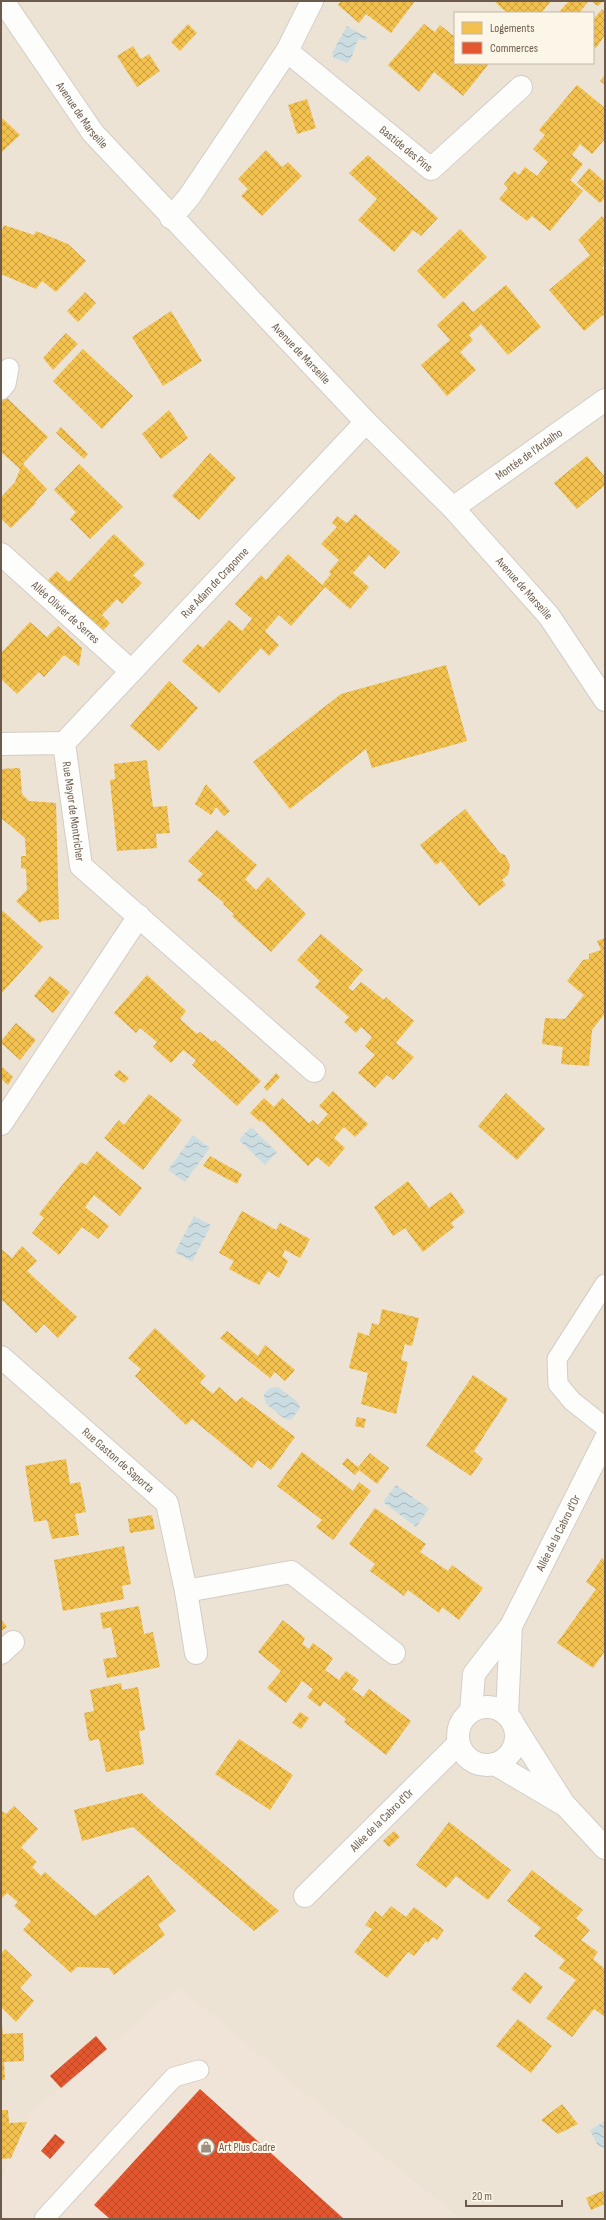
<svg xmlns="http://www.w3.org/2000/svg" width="606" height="2220" font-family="'Sofia Sans Condensed',sans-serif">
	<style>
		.residential { fill: #ece3d5; fill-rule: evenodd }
		.commercial { fill: #f0e3d8 }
		.water { fill: url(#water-waves) }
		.homes { fill: url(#homes-cross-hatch) }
		.shops { fill: url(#shops-cross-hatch) }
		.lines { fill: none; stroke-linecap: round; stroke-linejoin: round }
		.service-casing { stroke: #d2cdc6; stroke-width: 21 }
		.minor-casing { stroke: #d2cdc6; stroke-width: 24 }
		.tertiary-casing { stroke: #d2cdc6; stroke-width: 24 }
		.service { stroke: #fdfdfb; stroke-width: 19 }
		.minor { stroke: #fdfdfb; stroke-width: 22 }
		.tertiary { stroke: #fdfdfb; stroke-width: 22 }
		.labels { text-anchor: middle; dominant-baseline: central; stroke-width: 4; stroke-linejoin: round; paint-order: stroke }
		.street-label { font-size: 12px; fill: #6c5b4c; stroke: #fcf6e8 }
		.poi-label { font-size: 12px; fill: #6c5b4c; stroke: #fcf6e8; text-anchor: start }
	</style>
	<defs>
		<pattern id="water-waves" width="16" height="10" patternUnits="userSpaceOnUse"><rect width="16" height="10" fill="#cbdde1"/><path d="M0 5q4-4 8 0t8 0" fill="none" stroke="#a9b6b9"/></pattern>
		<pattern id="homes-cross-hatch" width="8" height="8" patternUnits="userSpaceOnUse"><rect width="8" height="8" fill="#f2c14e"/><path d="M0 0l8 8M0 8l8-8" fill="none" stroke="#c8a043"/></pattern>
		<pattern id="shops-cross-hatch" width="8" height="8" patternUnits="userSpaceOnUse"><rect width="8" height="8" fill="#e4572e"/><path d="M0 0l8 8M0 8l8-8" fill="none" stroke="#bd4b29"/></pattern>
	</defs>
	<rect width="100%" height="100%" fill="#f3f0e7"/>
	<path class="residential" d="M1,1H605V2219H460L333,2117L31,2113L1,2182ZM455,13H593V63H455Z"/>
	<path class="commercial" d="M179,1987L333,2117L460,2219H1V2182L31,2113Z"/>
	<g class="water">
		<path d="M347,26L368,38L366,40L359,39C353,46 355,57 347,63L334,58L332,53Z"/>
		<path d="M251,1127L277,1152L265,1165L239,1140Z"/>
		<path d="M193,1135L210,1148L185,1182L168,1170Z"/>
		<path d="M194,1216L211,1225L192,1262L175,1252Z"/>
		<path d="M278,1387L298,1402L300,1408L291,1420L285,1419L265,1403L264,1394L270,1388Z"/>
		<path d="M396,1485L429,1509L416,1527L383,1502Z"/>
		<path d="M605,2121V2148L598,2146L590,2130Z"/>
	</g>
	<g class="homes">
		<path d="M341,1H415L391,33L366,14L359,23L338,5Z"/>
		<path d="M494,1H551L541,13H507Z"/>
		<path d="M569,1H589L579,13H558Z"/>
		<path d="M591,1H603L598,6Z"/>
		<path d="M602,9L605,12V35L596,48L593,46V20Z"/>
		<path d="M188,24L197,33L180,51L171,42Z"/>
		<path d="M424,24L435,32L440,25L455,37V63H486L488,65L463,96L434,72L419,92L388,65Z"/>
		<path d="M133,46L141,59L149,54L160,71L137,87L117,56Z"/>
		<path d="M605,75V85L600,81Z"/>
		<path d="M577,85L605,108V139L592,154L580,144L572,155L583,164L570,180L583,191L550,231L532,216L527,221L499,199L508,188L504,184L514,171L519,175L525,167L537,176L548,162L533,149L545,135L539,130Z"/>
		<path d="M307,99L316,128L297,134L288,105Z"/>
		<path d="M1,117L20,135L1,153Z"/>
		<path d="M266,150L282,167L288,162L302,176L262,216L241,196L248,189L238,179Z"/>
		<path d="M368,155L438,218L421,236L413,230L394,252L358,220L377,199L349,173Z"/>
		<path d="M589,168L605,182V198L600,203L577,183Z"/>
		<path d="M602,216L605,219V265L602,268L605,271V317L603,315L584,331L549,290L590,255L578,240Z"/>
		<path d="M4,225L34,235L36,231L68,244L86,261L56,292L42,281L36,289L1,274V233Z"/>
		<path d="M460,229L487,257L444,299L417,271Z"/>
		<path d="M506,285L541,327L508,355L481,324L469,335L473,340L460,352L476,370L447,396L421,365L450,340L437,325L463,301L473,312Z"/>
		<path d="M85,292L96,303L78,322L67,311Z"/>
		<path d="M171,311L202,361L163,386L132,337Z"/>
		<path d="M66,333L78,344L53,370L43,358Z"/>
		<path d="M83,349L133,396L102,429L53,381Z"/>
		<path d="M6,397L48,437L23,464L47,489L35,502L36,503L11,528L1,519V497L15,482L20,469L1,452V402Z"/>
		<path d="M169,410L188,438L161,459L142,434Z"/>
		<path d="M61,427L88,454L84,459L56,433Z"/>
		<path d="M210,453L236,478L199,520L172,496Z"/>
		<path d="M587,456L605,477V485L577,509L554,483Z"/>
		<path d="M79,464L123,507L90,539L70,519L76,512L54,490Z"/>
		<path d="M355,514L400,552L385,569L369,555L353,573L369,587L350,609L325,587L291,626L279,615L265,631L279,645L269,656L261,648L219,693L182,661L198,644L203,648L229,620L242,631L252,619L235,604L261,575L266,580L288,554L322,585L331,574L329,572L339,560L321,544L337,527L332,523L337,516L347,523Z"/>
		<path d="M114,534L145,564L133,575L142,583L122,604L117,599L102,615L110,623L101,633L47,581L57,571L69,582Z"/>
		<path d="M30,622L47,637L58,626L82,648L79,666L64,655L44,677L39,672L17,694L1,679V653Z"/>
		<path d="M446,665L467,741L372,768L366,749L290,809L253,762L341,694Z"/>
		<path d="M169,681L198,708L159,751L130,726Z"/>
		<path d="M147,760L153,807L167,806L170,833L156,834L157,848L117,851L110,780L115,779L114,764Z"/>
		<path d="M20,768L22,794L29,801L56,803L59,919L42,921L40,923L16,901L27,890L26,869L21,868V856H26L25,838L1,818V769Z"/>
		<path d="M206,784L230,811L224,816L216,807L211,815L195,804Z"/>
		<path d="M465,809L500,853L505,855L510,865L508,875L502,880L506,885L479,906L441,861L436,865L420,845Z"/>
		<path d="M217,830L257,865L245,879L256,890L268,877L306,914L271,952L232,916L234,914L223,904L224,903L197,880L203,874L188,861Z"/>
		<path d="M3,911L43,947L1,994V912Z"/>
		<path d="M321,934L363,970L348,988L353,991L361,982L384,1000L386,997L414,1021L396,1043L414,1057L393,1080L387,1075L375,1088L358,1073L375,1055L365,1046L372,1037L361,1027L356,1033L344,1022L349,1017L315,987L320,981L297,960Z"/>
		<path d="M605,938V1013L592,1030L589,1066L561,1064L563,1047L542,1044L545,1018L565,1019L584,995L567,981L583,960L589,959V954L601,950L597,941Z"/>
		<path d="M147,975L186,1011L180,1019L197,1034L200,1032L213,1042L215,1040L261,1081L237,1106L192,1065L196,1060L183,1050L171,1063L153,1047L157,1042L140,1028L136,1033L114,1013Z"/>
		<path d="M50,976L70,992L53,1013L34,996Z"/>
		<path d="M16,1023L36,1040L20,1060L1,1043V1041Z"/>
		<path d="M1,1066L13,1077L8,1085L1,1079Z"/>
		<path d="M119,1070L129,1078L124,1083L114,1075Z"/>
		<path d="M276,1073L280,1077L267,1091L264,1087Z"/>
		<path d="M333,1091L368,1124L355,1137L344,1127L334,1138L345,1148L329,1167L317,1157L308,1166L261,1120L260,1122L250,1113L264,1098L274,1107L282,1098L309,1123L313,1120L318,1125L328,1114L319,1106Z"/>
		<path d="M506,1093L545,1129L517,1160L478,1126Z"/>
		<path d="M149,1094L182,1120L143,1170L104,1138L119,1120L124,1125Z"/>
		<path d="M97,1151L142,1188L120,1216L94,1195L85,1207L109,1226L98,1239L82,1227L59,1255L32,1233L44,1218L39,1214L50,1200L81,1162L86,1165Z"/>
		<path d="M210,1156L242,1174L237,1184L203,1166Z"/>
		<path d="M408,1181L429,1208L451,1192L465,1212L451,1223L454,1227L423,1252L405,1228L393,1236L374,1207Z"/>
		<path d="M242,1211L276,1230L280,1223L310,1239L300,1258L285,1250L282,1256L288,1261L279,1278L268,1271L259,1285L229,1269L234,1261L219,1253Z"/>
		<path d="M22,1246L37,1261L27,1271L77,1317L58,1338L44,1324L36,1333L1,1299V1249L12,1258Z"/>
		<path d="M382,1309L419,1318L412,1346L405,1344L401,1360L408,1362L396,1414L361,1404L368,1373L349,1368L358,1332L369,1336L372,1323L379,1325Z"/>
		<path d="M155,1328L206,1376L200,1383L213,1394L219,1387L236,1402L242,1397L295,1437L271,1470L258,1460L252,1468L192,1419L186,1425L135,1376L141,1369L128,1358Z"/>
		<path d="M227,1331L258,1356L265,1345L295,1370L285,1381L275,1372L270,1378L220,1338Z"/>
		<path d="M473,1375L508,1399L474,1451L483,1459L471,1476L426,1446Z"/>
		<path d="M357,1417L366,1419L364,1428L355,1426Z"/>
		<path d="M302,1452L353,1491L359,1482L371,1491L333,1540L316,1527L322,1520L277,1486Z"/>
		<path d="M370,1453L389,1468L377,1484L359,1470L355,1475L342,1464L347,1458L358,1467Z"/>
		<path d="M66,1459L70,1484L80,1482L86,1512L75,1514L79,1535L52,1539L47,1520L34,1522L25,1466Z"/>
		<path d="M375,1508L426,1544L420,1552L448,1571L452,1565L483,1588L459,1620L442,1607L439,1613L408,1590L404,1596L370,1571L375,1564L349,1544Z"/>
		<path d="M152,1515L155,1529L130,1533L128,1519Z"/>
		<path d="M124,1546L131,1584L122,1586L124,1599L63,1611L54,1560Z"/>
		<path d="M602,1558L605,1561V1651L593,1668L557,1643L596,1589L586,1582Z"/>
		<path d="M139,1606L144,1634L153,1632L160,1667L107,1678L103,1659L117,1657L111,1627L103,1629L100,1613Z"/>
		<path d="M1,1619L7,1627L1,1631Z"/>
		<path d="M283,1620L305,1638L302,1644L309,1649L313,1643L333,1658L325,1670L339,1680L346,1671L359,1680L352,1689L363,1697L369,1689L411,1721L386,1755L344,1722L346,1719L324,1701L320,1707L307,1697L313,1689L302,1681L286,1703L267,1688L281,1671L258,1652Z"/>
		<path d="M121,1683L122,1690L138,1687L145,1730L139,1731L144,1764L106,1772L99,1739L89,1741L84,1713L94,1711L90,1690Z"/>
		<path d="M300,1712L309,1718L301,1729L292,1723Z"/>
		<path d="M239,1739L293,1775L270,1810L215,1774Z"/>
		<path d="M142,1793L157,1807L279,1911L254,1931L133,1827L82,1841L74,1810Z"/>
		<path d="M14,1806L38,1829L21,1847L37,1862L32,1867L41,1876L45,1872L95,1916L148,1875L176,1911L158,1925L165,1935L114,1975L109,1968L77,1967L71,1973L23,1930L31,1921L14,1906L18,1902L7,1893L1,1899V1810L6,1814Z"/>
		<path d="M449,1822L511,1870L488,1900L456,1876L446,1888L416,1865Z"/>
		<path d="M394,1831L400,1837L389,1847L383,1841Z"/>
		<path d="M532,1870L583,1910L576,1918L590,1930L581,1940L598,1952L593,1959L605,1969V2017L594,2009L572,2037L546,2018L576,1980L559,1968L565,1960L534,1936L541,1928L507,1901Z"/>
		<path d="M391,1906L406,1917L414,1907L444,1930L437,1940L433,1937L428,1943L426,1941L414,1956L408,1952L387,1978L354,1952L372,1929L365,1925L375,1911L382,1917Z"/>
		<path d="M5,1949L32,1975L20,1988L34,2001L16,2022L1,2007V1954Z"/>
		<path d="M525,1972L543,1987L530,2004L511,1989Z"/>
		<path d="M1,2014L3,2034L23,2033L24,2061L4,2062L5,2080H1Z"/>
		<path d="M518,2019L552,2046L531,2073L496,2046Z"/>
		<path d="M562,2104L578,2124L558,2134L541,2120Z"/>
		<path d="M1,2110H8L9,2123L27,2122L11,2158L1,2159Z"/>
		<path d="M605,2190V2204L591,2210L586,2198Z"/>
	</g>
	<g class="shops">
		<path d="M96,2036L107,2049L61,2088L50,2076Z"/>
		<path d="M200,2089L344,2219H110L94,2205Z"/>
		<path d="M55,2134L65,2142L50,2159L41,2151Z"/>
	</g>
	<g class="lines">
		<defs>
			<g id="service">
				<path d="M1,390L6,384L9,368"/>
				<path d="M605,1284L557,1359L558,1384L572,1401L605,1427"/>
				<path d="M44,2219L174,2077L199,2070"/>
			</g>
			<g id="minor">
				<path id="s1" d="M287,51L431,169L521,87"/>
				<path d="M171,218L189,197L287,51L312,1"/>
				<path id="s2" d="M453,508L605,400"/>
				<path id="s3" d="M1,554L131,671"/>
				<path id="s4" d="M64,743L366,422"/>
				<path id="s5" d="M1,744L64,743L81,866L314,1071"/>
				<path d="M1,1124L139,916"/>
				<path id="s6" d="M1,1357L167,1503L186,1591L291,1572L394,1653"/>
				<path d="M186,1591L196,1653"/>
				<path d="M1,1653L13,1642"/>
				<circle cx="487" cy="1736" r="29"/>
				<path id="s7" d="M471,1711L474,1674L511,1626L605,1440"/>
				<path d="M507,1715L511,1626"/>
				<path d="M515,1727L564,1804L605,1848"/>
				<path d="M495,1764L561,1803"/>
				<path id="s8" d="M305,1896L458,1744"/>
			</g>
			<g id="tertiary">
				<path id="s9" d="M3,1L93,133L366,422L453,508L549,616L605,700"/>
			</g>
		</defs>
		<use href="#service" class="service-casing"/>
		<use href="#minor" class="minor-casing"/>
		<use href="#tertiary" class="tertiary-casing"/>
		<use href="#service" class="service"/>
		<use href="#minor" class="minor"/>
		<use href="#tertiary" class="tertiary"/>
	</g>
	<defs>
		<symbol id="shop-ring" viewBox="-11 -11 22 22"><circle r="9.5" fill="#fcf6e8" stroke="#9b8f82" stroke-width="1.5"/><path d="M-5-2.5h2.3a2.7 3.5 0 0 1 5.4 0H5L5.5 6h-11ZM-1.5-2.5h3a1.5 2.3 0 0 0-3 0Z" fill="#9b8f82"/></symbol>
	</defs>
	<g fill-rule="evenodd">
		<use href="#shop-ring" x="196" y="2137" width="20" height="20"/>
	</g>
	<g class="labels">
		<g class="street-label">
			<text stroke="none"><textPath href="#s9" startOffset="139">Avenue de Marseille</textPath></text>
			<text stroke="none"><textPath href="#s1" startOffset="154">Bastide des Pins</textPath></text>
			<text stroke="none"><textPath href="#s9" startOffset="463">Avenue de Marseille</textPath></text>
			<text stroke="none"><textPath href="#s2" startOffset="93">Montée de l'Ardalho</textPath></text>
			<text stroke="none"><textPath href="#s4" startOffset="220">Rue Adam de Craponne</textPath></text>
			<text stroke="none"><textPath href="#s9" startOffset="787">Avenue de Marseille</textPath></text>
			<text stroke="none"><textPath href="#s3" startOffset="87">Allée Olivier de Serres</textPath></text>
			<text stroke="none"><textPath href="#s5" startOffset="132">Rue Mayor de Montricher</textPath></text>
			<text stroke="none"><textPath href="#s6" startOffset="156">Rue Gaston de Saporta</textPath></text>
			<text stroke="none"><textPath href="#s7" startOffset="202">Allée de la Cabro d'Or</textPath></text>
			<text stroke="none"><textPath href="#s8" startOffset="108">Allée de la Cabro d'Or</textPath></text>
		</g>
		<g class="poi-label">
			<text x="219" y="2147">Art Plus Cadre</text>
		</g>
	</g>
	<rect width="606" height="2220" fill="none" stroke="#6c5b4c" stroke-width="4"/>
	<rect x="454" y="12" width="140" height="52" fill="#fcf6e8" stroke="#c2b8aa"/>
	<rect x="462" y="22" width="20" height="12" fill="#f2c14e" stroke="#c2b8aa"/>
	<text x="490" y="32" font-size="12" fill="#6c5b4c">Logements</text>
	<rect x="462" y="42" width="20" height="12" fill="#e4572e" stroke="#c2b8aa"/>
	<text x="490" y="52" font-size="12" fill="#6c5b4c">Commerces</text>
	<path d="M466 2200v6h96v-6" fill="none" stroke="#6c5b4c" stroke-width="2"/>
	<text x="472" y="2200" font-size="12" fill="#6c5b4c" stroke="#fcf6e8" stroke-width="3" paint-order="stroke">20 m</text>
</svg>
